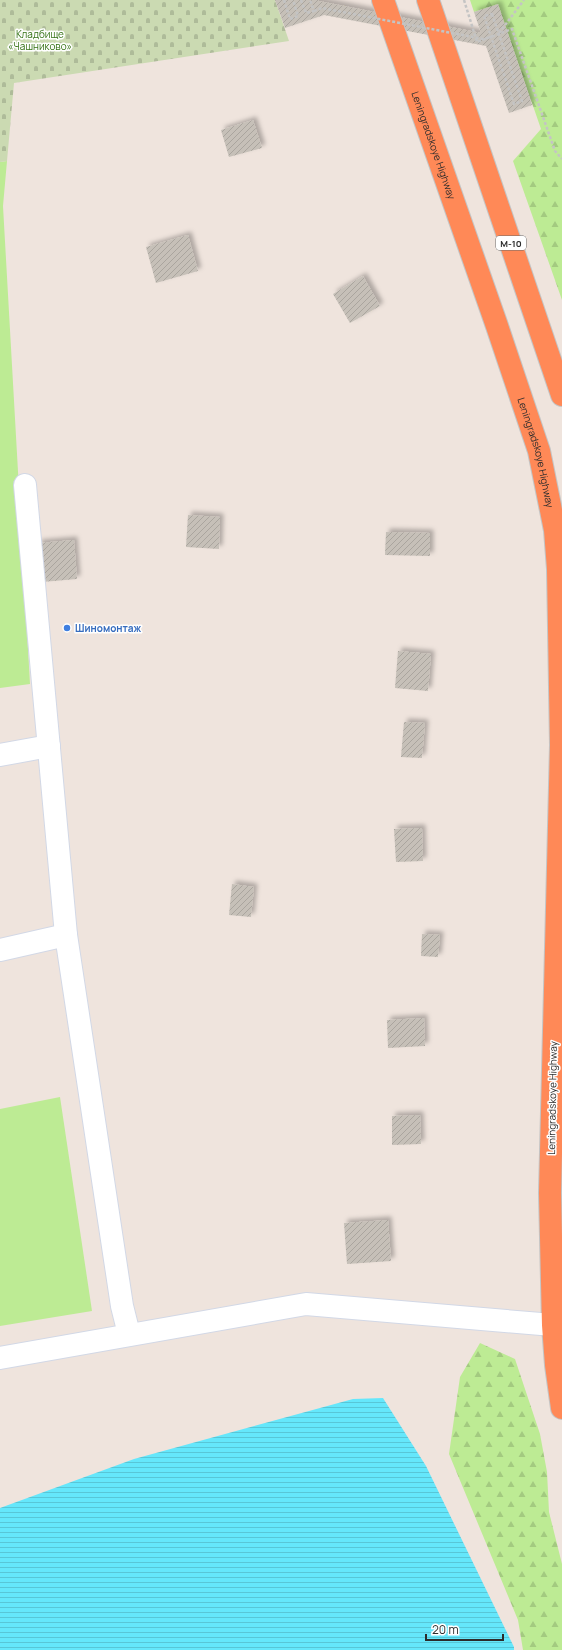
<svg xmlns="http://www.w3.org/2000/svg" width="562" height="1650" font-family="Manrope,sans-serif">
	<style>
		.grass { fill: #bdeb94 }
		.forest { fill: url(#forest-firs) }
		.cemetery { fill: url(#cemetery-stones) }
		.water { fill: url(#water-rules) }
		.building { fill: url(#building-hatch); filter: url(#shadow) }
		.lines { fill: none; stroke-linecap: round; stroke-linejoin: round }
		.minor-casing { stroke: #d2d8e6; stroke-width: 24 }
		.highway-casing { stroke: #c4c4c4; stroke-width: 24 }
		.path { stroke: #c4c4c4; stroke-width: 2.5; stroke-dasharray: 3 2; stroke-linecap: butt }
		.minor { stroke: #fff; stroke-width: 22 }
		.highway { stroke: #ff8957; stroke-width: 22 }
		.path-bridge { stroke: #c4c4c4; stroke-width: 2.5; stroke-dasharray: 3 2; stroke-linecap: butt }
		.shop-dot { fill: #3f7fe0; stroke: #fff; stroke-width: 1.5 }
		.labels { text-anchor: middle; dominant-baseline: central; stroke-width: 3; stroke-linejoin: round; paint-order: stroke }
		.shield { fill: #fff; stroke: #6b6b6b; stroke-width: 1 }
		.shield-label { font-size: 9px; font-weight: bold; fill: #2c2c2c }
		.park-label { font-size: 10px; fill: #337113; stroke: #fff }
		.street-label { font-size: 10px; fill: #2c2c2c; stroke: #fff }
		.shop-label { font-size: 10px; font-weight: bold; fill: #366cbe; stroke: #fff; text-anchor: start }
	</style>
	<defs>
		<pattern id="forest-firs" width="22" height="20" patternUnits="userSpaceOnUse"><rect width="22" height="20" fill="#bdeb94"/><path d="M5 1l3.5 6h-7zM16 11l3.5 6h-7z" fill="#a3ca80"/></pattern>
		<pattern id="cemetery-stones" width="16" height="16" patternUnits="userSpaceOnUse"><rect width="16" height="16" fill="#cbdab2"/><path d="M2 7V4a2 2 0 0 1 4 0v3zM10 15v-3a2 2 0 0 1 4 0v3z" fill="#aebb99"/></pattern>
		<pattern id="water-rules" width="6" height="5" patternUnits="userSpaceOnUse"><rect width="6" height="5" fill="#65e7fb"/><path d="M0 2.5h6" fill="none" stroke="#58c6d7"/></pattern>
		<pattern id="building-hatch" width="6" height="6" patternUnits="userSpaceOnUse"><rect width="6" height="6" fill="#c6c0b8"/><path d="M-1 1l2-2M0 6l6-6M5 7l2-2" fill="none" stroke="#aaa59e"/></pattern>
		<filter id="shadow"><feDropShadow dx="3.5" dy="-3.5" stdDeviation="2" flood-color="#0004"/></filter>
	</defs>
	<rect width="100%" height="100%" fill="#efe4dd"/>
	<g class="grass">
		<path d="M7,161L3,206L30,684L0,688V162Z"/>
		<path d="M60,1097L92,1311L0,1326V1109Z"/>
	</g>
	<g class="forest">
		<path d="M470,0H562V300L513,161L541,129L498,5L474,12Z"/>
		<path d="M480,1343L515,1359L540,1434L547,1472L549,1512L562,1564V1650H523L518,1620L449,1454L460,1377Z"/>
	</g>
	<path class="cemetery" d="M0,0H275L289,41L14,83L7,161L0,162Z"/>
	<path class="water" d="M383,1398L426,1466L514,1647V1650H0V1508L134,1459L353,1399Z"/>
	<g class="building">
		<path d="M275,0H319V1L481,33L474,12L498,4L532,105L509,113L486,46L324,15L285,28Z"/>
		<path d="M253,120L262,148L229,157L221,130Z"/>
		<path d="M188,235L198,271L156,283L146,247Z"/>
		<path d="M363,276L380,306L350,323L333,294Z"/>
		<path d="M188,515L220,517L219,549L186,547Z"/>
		<path d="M386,532L430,533V556L385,555Z"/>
		<path d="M74,540L77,579L42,582L38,543Z"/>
		<path d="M398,651L431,654L428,691L395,688Z"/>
		<path d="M404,722L425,723L422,758L401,757Z"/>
		<path d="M422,828L423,861L396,862L394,829Z"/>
		<path d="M232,884L254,887L251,917L229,915Z"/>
		<path d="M422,934L440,935L438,957L421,956Z"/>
		<path d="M424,1018L425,1046L388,1048L387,1020Z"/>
		<path d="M420,1115L421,1144L392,1145V1116Z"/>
		<path d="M388,1220L391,1261L347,1264L344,1223Z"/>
	</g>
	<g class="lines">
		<defs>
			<g id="minor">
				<path d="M25,485L66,935L122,1306L129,1334"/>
				<path d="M0,755L49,746"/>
				<path d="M0,950L66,935"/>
				<path d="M0,1358L306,1304L553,1325"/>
			</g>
			<g id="highway">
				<path id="s1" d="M383,0L497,326L539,451L555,530L558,569L561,745L550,1193L553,1325L556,1365L562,1408"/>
				<path d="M428,0L562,395"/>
			</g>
		</defs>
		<use href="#minor" class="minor-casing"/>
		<use href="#highway" class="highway-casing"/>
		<g class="path">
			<path d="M284,0L290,19L298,16L293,0"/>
			<path d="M301,0L306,13L314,11L310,0"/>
			<path d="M464,0L477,42L512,29L555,151L562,159"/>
			<path d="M492,14L522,101L514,104L484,16Z"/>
			<path d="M499,33L524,0"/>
		</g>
		<use href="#minor" class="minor"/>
		<use href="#highway" class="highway"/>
		<path class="path-bridge" d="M314,11L322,8L483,39L491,37"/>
	</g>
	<circle class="shop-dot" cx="67" cy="628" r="4"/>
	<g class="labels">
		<rect class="shield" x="496" y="236" width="30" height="14" rx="3"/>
		<g class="shield-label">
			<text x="511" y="243">М-10</text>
		</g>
		<g class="park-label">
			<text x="40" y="34">Кладбище<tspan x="40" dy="12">«Чашниково»</tspan></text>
		</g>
		<g class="street-label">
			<text stroke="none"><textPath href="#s1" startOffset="154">Leningradskoye Highway</textPath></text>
			<text stroke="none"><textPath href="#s1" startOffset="478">Leningradskoye Highway</textPath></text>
			<text transform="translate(552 1098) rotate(-89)">Leningradskoye Highway</text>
		</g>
		<g class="shop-label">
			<text x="75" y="628">Шиномонтаж</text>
		</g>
	</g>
	<path d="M426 1634v6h77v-6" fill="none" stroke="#2c2c2c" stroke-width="2"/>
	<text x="432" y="1634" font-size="12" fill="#2c2c2c" stroke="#ffffff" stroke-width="3" paint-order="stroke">20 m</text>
</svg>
